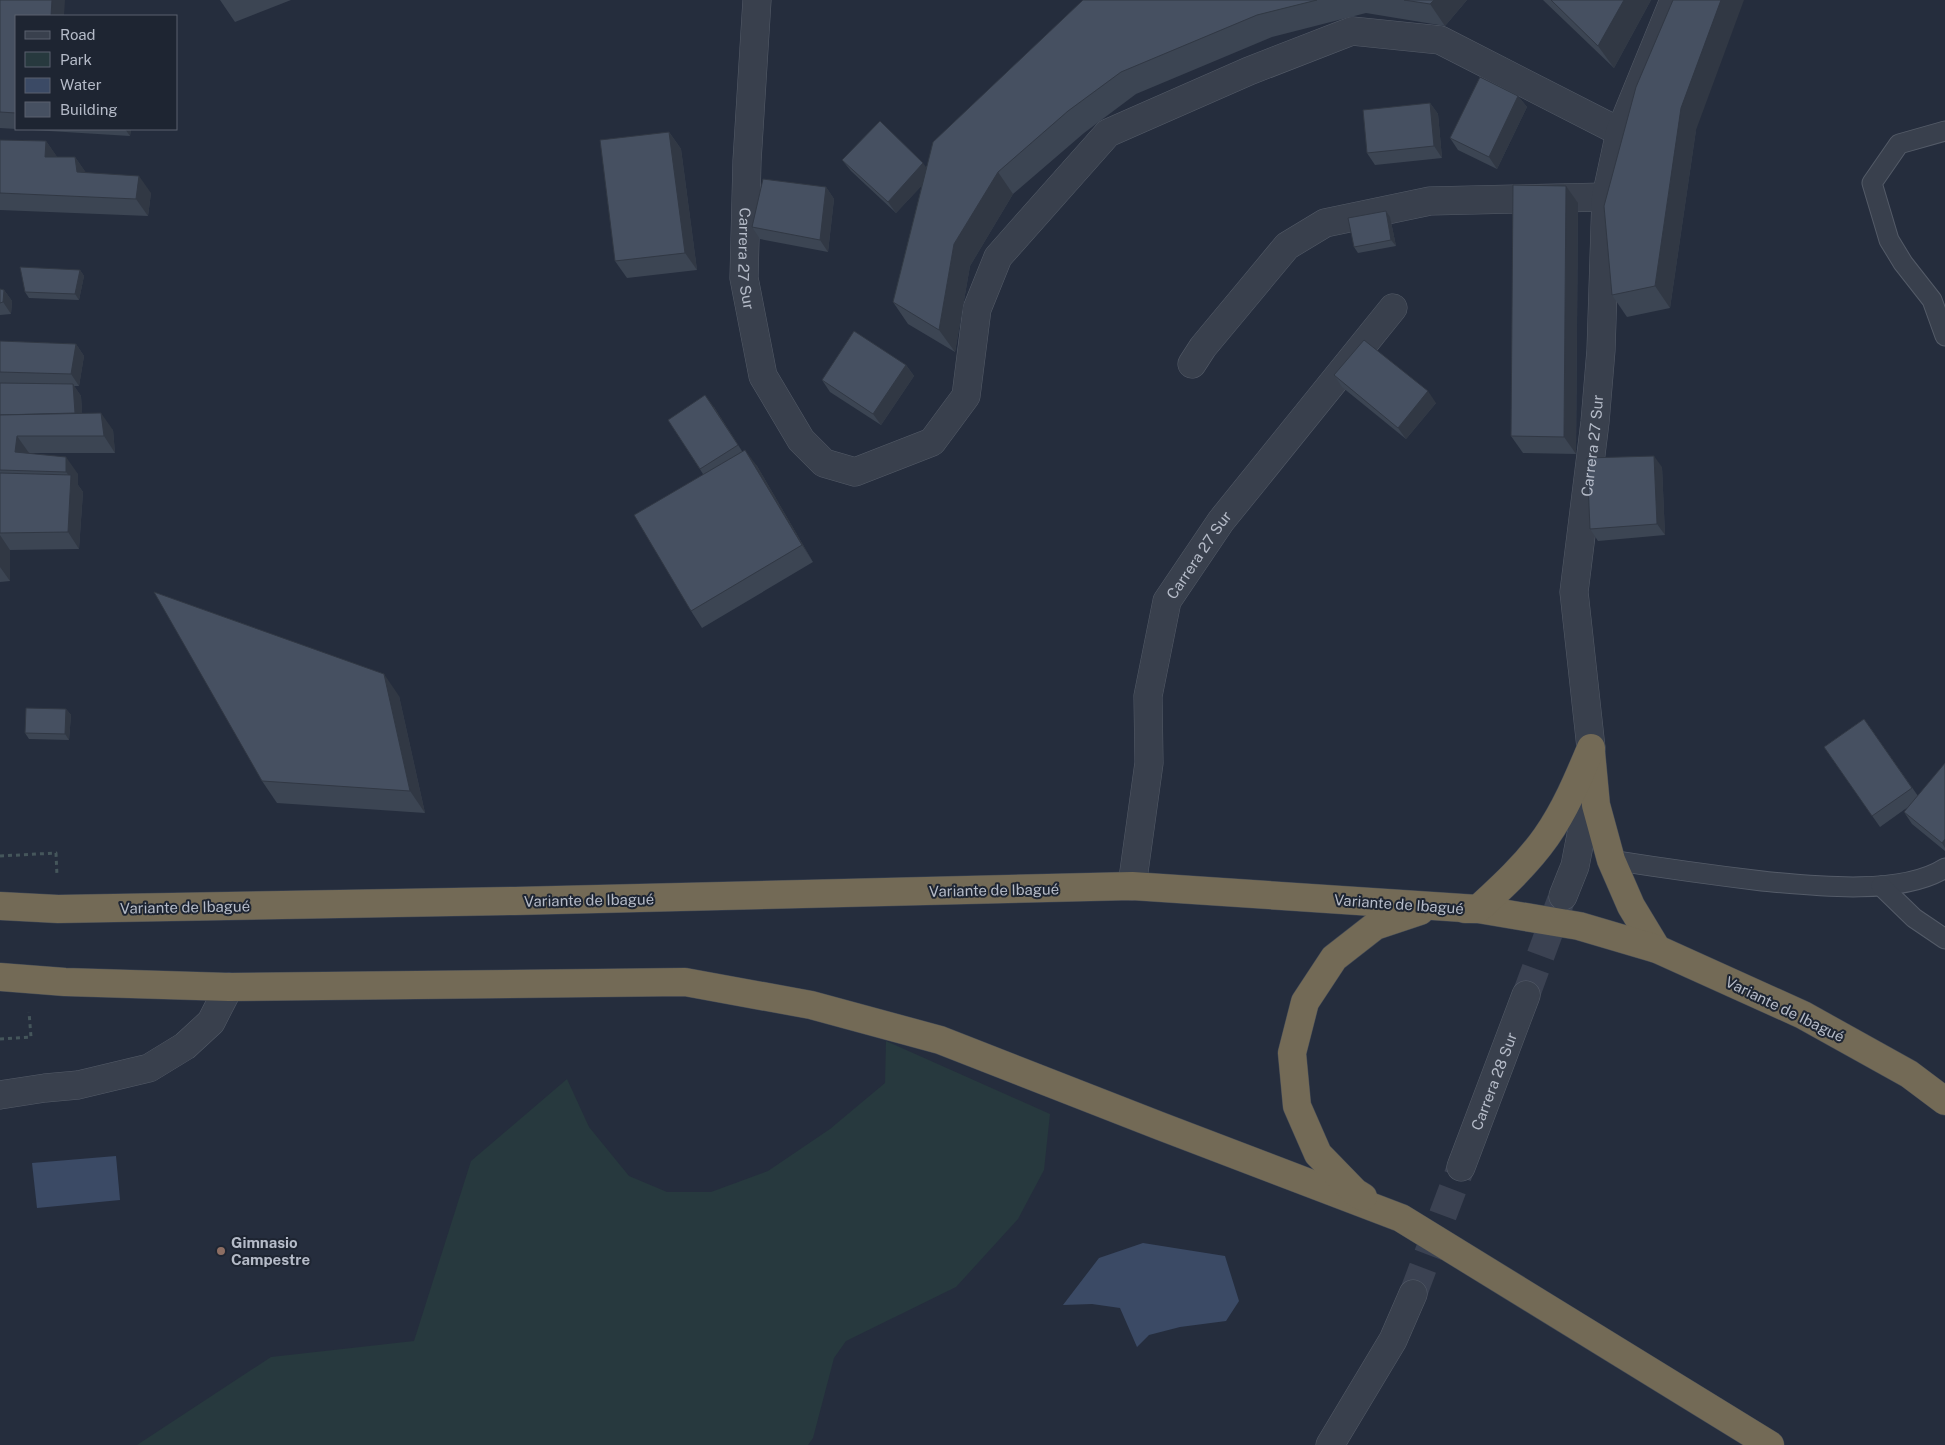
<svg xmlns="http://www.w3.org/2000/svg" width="1945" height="1445" font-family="'Public Sans',sans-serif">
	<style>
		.green { fill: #27393e }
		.water { fill: #3b4a65 }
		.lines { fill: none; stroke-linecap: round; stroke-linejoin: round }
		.street-tunnel { stroke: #3b4252; stroke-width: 28; stroke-dasharray: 28 14; stroke-linecap: butt }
		.lane-casing { stroke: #545b68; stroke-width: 21 }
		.street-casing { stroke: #545b68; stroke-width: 29 }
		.highway-casing { stroke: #414855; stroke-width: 29 }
		.path { stroke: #45565b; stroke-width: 3; stroke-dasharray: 4 4; stroke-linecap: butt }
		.lane { stroke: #39404d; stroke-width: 19 }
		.street { stroke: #39404d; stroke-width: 28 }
		.highway { stroke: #736a56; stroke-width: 28 }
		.wall { fill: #3c4553 }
		.shaded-wall { fill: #313844 }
		.building { fill: #465061; stroke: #313844 }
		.education-dot { fill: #8d6e63; stroke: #1e2532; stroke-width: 2 }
		.labels { text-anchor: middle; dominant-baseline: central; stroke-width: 4; stroke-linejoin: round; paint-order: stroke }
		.street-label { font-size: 15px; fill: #b5bbc8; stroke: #1e2532 }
		.poi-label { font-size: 15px; font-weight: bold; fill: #b5bbc8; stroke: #1e2532; text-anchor: start }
	</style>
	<rect width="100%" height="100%" fill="#252d3d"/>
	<path class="green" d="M886,1041L1050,1114L1044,1170L1018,1219L956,1287L846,1341L834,1358L813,1438L808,1445H137L271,1357L414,1341L471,1161L567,1079L589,1127L629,1176L667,1192H711L768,1171L830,1129L885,1083Z"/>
	<g class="water">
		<path d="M116,1156L120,1200L37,1208L32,1163Z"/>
		<path d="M1143,1243L1225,1256L1239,1301L1226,1321L1180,1327L1149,1335L1137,1347L1120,1308L1092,1304L1063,1305L1099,1258Z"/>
	</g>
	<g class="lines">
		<g class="street-tunnel">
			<path d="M1526,995L1561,900"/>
			<path d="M1413,1294L1461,1167"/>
		</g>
		<defs>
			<g id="lane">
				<path d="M1945,131L1899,144L1872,183L1889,240L1903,263L1932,300L1945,336"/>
				<path d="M1611,860C1662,868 1712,875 1762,881C1813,886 1901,896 1945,868"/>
				<path d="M1881,886L1914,918L1945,939"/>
			</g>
			<g id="street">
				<path id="s1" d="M757,0L747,161L744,278L763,376L801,440L824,463L855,472L932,442L966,396L977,309L998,257L1108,133L1249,71L1352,31L1440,40L1620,132"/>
				<path d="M1192,364L1203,347L1287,246L1325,223L1430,201L1606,197"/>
				<path id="s2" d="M1132,886L1149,763L1148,696L1167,601L1221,521L1393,308"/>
				<path id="s3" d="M1563,896L1575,866L1588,799L1591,748L1574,592L1595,422L1601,350L1606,197L1620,132L1674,0"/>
				<path d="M0,1095L45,1088L78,1085L149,1068L185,1046L211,1022L229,987"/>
				<path id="s4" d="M1461,1167L1526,995"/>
				<path d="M1330,1445L1393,1340L1413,1294"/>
			</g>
			<g id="highway">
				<path d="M1591,752L1596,805L1611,860L1631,906L1657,949"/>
				<path d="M0,906L58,909L515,901L1132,886L1478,909L1579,926L1657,949L1803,1015L1909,1074L1945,1101"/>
				<path d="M1465,909H1478C1502,887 1527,864 1546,837C1565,810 1578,779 1591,748"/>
				<path d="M0,977L65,982L229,987L685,982L811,1005L940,1040L1160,1126L1401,1218L1770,1445"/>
				<path d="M1363,1197L1355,1192L1318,1154L1297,1106L1292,1053L1305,1002L1334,958L1375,926L1420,911"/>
			</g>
		</defs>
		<use href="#lane" class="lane-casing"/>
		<use href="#street" class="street-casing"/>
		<use href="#highway" class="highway-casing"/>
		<g class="path">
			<path d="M0,856L56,853L57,876"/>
			<path d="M0,1039L31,1037L29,1012"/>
		</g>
		<use href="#lane" class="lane"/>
		<use href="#street" class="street"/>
		<use href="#highway" class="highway"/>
	</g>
	<g class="wall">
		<path d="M0,0L16,16V129H131L130,136L0,128Z"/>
		<path d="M220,0H291L235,22Z"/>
		<path d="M1083,0H1467L1445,26L1366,13L1272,37L1136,94L1084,133L1013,194L970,266L955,352L908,324L893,302L922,185L896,213L851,171L842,160L926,167Z"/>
		<path d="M1543,0H1651L1614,68Z"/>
		<path d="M1518,96L1527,107L1497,169L1458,150L1450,138Z"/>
		<path d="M1430,103L1438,114L1442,158L1375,165L1367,153Z"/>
		<path d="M1696,130L1670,308L1627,317L1612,295Z"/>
		<path d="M669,132L681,149L697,270L627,278L615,261Z"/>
		<path d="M0,140L46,141L57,157H75L86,173L151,193L148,216L0,210Z"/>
		<path d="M826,187L834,199L828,252L760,239L752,227Z"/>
		<path d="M1578,203L1576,454L1523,453L1511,436Z"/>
		<path d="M1390,217L1396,246L1358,253L1354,247Z"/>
		<path d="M80,270L84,276L79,300L29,298L25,292Z"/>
		<path d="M0,289L4,290L12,301L11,314L0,315Z"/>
		<path d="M0,341L76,344L84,356L79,386H74L81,396L82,413L113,430L115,453H29V454L78,474V485L83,492L79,549L10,550V581L0,582Z"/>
		<path d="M906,365L914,376L881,425L830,392L822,380Z"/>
		<path d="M1334,375L1436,403L1406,439L1342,387Z"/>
		<path d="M714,407L742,451L757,466L813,562L702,628L691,611L703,474L668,420Z"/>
		<path d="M1662,467L1665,535L1598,541L1590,529Z"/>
		<path d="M399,696L425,813L277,803L262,781Z"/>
		<path d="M66,709L71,715L69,740L29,739L25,733Z"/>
		<path d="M1864,719L1918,796L1945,763V851L1912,824L1904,812L1908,807L1880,827L1824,747Z"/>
	</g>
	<g class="shaded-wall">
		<path d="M52,0H65L64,16H51Z"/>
		<path d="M1434,0H1467L1445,26L1430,4Z"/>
		<path d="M1624,0H1651L1614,68L1598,46Z"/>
		<path d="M1721,0H1744L1696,130L1670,308L1655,286L1681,108Z"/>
		<path d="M1518,96L1527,107L1497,169L1489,157Z"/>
		<path d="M1430,103L1438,114L1442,158L1434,146Z"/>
		<path d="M125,129H131L130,136Z"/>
		<path d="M669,132L681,149L697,270L685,253Z"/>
		<path d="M46,141L58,158L45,157Z"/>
		<path d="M75,157L87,174L77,172Z"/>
		<path d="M923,163L932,175L896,213L888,202Z"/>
		<path d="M998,172L1013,194L970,266L955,352L939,330L954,244Z"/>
		<path d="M139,176L151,193L148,216L136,199Z"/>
		<path d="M1566,186L1578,203L1576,454L1564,437Z"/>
		<path d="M826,187L834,199L828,252L820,240Z"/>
		<path d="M1386,211L1390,217L1396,246L1391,240Z"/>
		<path d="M80,270L84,276L79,300L75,294Z"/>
		<path d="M4,290L12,301L11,314L3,302Z"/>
		<path d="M76,344L84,356L79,386L71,374Z"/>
		<path d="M906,365L914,376L881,425L873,414Z"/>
		<path d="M73,384L81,396L83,427L75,415Z"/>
		<path d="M1428,391L1436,403L1406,439L1398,428Z"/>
		<path d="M705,395L714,407L746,457L738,445Z"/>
		<path d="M101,413L113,430L115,453L104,436Z"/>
		<path d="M17,436L29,453L27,469L15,452Z"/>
		<path d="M745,450L757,466L813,562L802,545Z"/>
		<path d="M1654,456L1662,467L1665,535L1657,524Z"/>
		<path d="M66,457L78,474V485L83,492L79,549L68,532L71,478L66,472Z"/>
		<path d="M0,535L10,550V581L0,567Z"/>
		<path d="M384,674L399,696L425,813L410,791Z"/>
		<path d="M66,709L71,715L69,740L65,734Z"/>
		<path d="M1945,839V848L1942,843Z"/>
	</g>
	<g class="building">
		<path d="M0,0H52L51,16H16V113L0,112Z"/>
		<path d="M1083,0H1317L1257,15L1121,72L1068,111L998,172L954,244L939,330L893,302L933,142Z"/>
		<path d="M1404,0H1434L1430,4Z"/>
		<path d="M1551,0H1624L1598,46Z"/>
		<path d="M1673,0H1721L1681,108L1655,286L1612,295L1604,206L1636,87Z"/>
		<path d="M1480,77L1518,96L1489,157L1450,138Z"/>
		<path d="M1430,103L1434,146L1367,153L1363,110Z"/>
		<path d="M880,121L923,163L888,202L842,160Z"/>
		<path d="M669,132L685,253L615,261L600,140Z"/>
		<path d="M0,140L46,141L45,157H75L77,172L139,176L136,199L0,193Z"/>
		<path d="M763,179L826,187L820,240L752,227Z"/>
		<path d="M1513,185L1566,186L1564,437L1511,436Z"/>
		<path d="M1386,211L1391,240L1354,247L1348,218Z"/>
		<path d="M20,267L80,270L75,294L25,292Z"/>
		<path d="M0,289L4,290L3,302L0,303Z"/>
		<path d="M854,331L906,365L873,414L822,380Z"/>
		<path d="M1364,340L1428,391L1398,428L1334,375Z"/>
		<path d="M0,341L76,344L71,374L0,372Z"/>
		<path d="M0,383L73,384L75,413L0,415Z"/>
		<path d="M705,395L738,445L700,469L668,420Z"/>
		<path d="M101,413L104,436H17L15,452L66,457V472L0,470V415Z"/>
		<path d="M745,450L802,545L691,611L634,515Z"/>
		<path d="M1654,456L1657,524L1590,529L1587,458Z"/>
		<path d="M0,473L71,475L68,532L0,533Z"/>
		<path d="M154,592L384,674L410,791L262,781Z"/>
		<path d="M26,708L66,709L65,734L25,733Z"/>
		<path d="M1864,719L1912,788L1872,816L1824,747Z"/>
		<path d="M1945,763V839L1942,843L1904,812Z"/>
	</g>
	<circle class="education-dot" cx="221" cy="1251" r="5"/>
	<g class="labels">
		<g class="street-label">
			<text stroke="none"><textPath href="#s1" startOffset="259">Carrera 27 Sur</textPath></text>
			<text stroke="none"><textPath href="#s3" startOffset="456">Carrera 27 Sur</textPath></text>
			<text stroke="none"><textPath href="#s2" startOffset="344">Carrera 27 Sur</textPath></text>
			<text transform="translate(994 890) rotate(-1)">Variante de Ibagué</text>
			<text transform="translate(589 900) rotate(-1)">Variante de Ibagué</text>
			<text transform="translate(1399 904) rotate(4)">Variante de Ibagué</text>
			<text transform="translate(185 907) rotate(-1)">Variante de Ibagué</text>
			<text transform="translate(1785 1009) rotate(26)">Variante de Ibagué</text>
			<text stroke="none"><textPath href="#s4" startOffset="92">Carrera 28 Sur</textPath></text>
		</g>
		<g class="poi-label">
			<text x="231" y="1242">Gimnasio<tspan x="231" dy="17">Campestre</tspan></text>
		</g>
	</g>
	<rect x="15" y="15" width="162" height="115" fill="#1e2532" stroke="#5a616e"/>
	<rect x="25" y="31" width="25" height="8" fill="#39404d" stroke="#5a616e"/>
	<text x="60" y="40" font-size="15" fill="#b5bbc8">Road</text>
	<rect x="25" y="52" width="25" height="15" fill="#27393e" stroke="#5a616e"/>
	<text x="60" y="65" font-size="15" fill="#b5bbc8">Park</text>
	<rect x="25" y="78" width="25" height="15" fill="#3b4a65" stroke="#5a616e"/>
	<text x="60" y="90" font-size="15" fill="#b5bbc8">Water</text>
	<rect x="25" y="102" width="25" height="15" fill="#465061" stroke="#5a616e"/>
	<text x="60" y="115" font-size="15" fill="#b5bbc8">Building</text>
</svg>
